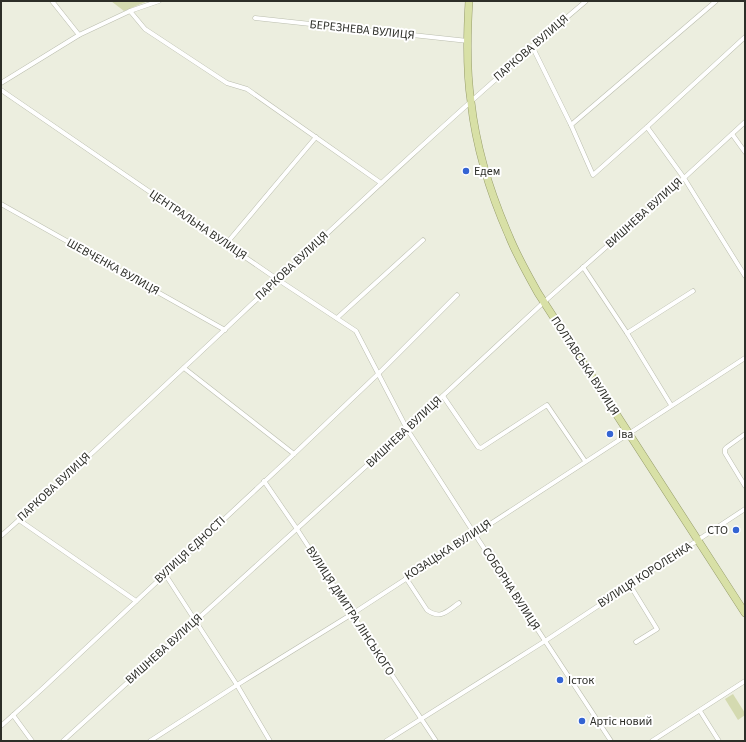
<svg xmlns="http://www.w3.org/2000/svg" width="746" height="742" font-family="'Source Sans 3',sans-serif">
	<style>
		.green { fill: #d4dab0 }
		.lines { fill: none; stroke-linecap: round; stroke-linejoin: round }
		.minor-casing { stroke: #bbbeaf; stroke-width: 5 }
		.trunk-casing { stroke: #969c6b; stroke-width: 8 }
		.minor { stroke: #fff; stroke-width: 4 }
		.trunk { stroke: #d8e0a6; stroke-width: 7 }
		.poi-dot { fill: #3464d3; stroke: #fff; stroke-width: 1.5 }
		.labels { text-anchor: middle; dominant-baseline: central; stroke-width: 4; stroke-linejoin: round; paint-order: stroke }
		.street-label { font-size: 12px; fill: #2d2e28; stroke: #fff }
		.poi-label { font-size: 12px; fill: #2d2e28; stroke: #fff; text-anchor: start }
	</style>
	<rect width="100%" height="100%" fill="#eceedf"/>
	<g class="green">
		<path d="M111,1H148L124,11Z"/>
		<path d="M733,694L745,713V715L738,720L725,699Z"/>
	</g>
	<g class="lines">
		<defs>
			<g id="minor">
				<path d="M52,1L79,35"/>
				<path d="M130,11L145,29L227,83L247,89L381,183"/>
				<path d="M255,18L468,41"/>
				<path d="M532,46L571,125L593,175L647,127L745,37"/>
				<path d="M1,83L79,35L130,11L159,1"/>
				<path d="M1,90L277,279L356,331L407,429L474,533L611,741"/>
				<path d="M571,125L716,1"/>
				<path d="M647,127L684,178L745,276"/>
				<path d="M732,134L745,152"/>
				<path d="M1,204L225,330"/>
				<path d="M226,244L316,137"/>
				<path d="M583,267L627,333L671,405"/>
				<path d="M337,318L423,240"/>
				<path d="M627,333L693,291"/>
				<path d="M184,368L294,454"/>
				<path d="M443,396L478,447L481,448L547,405L585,461"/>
				<path d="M745,434L727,447L725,449V453L745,486"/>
				<path d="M264,481L297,529L386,666L436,741"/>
				<path d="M19,520L136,601"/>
				<path d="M1,536C198,360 384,172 586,1"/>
				<path d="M165,574L237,685L270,741"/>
				<path d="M406,578L427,610C441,620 447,611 459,603"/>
				<path d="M630,585L657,629L636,642"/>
				<path d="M700,711L719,741"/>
				<path d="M13,715L32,741"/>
				<path d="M1,726L42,689L294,454L378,374L457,295"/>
				<path d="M63,741L407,429L544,302L684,178L745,122"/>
				<path d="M150,741L237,685L352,614L745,358"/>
				<path d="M386,741L545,641L745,509"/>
				<path d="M652,741L745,681"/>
			</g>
			<path id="trunk" d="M469,1C467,34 466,69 471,102C476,147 491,195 509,236C517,256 528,275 538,293L745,613"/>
		</defs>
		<use href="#minor" class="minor-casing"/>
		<use href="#trunk" class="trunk-casing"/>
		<use href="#minor" class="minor"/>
		<use href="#trunk" class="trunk"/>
	</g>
	<g class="poi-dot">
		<circle cx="466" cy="171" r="4"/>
		<circle cx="610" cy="434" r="4"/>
		<circle cx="736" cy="530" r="4"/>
		<circle cx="560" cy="680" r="4"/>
		<circle cx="582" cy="721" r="4"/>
	</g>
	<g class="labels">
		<g class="street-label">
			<text transform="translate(362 30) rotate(6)">БЕРЕЗНЕВА ВУЛИЦЯ</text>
			<text transform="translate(531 48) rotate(-41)">ПАРКОВА ВУЛИЦЯ</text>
			<text transform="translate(644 213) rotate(-42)">ВИШНЕВА ВУЛИЦЯ</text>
			<text transform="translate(198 225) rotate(34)">ЦЕНТРАЛЬНА ВУЛИЦЯ</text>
			<text transform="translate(292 266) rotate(-43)">ПАРКОВА ВУЛИЦЯ</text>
			<text transform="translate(113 267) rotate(29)">ШЕВЧЕНКА ВУЛИЦЯ</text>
			<text transform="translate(585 366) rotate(57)">ПОЛТАВСЬКА ВУЛИЦЯ</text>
			<text transform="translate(404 432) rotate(-43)">ВИШНЕВА ВУЛИЦЯ</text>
			<text transform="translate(54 487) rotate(-43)">ПАРКОВА ВУЛИЦЯ</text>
			<text transform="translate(190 550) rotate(-43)">ВУЛИЦЯ ЄДНОСТІ</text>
			<text transform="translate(448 550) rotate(-33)">КОЗАЦЬКА ВУЛИЦЯ</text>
			<text transform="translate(645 575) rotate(-33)">ВУЛИЦЯ КОРОЛЕНКА</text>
			<text transform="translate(511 589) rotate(57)">СОБОРНА ВУЛИЦЯ</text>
			<text transform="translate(350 611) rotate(57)">ВУЛИЦЯ ДМИТРА ЛІНСЬКОГО</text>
			<text transform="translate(164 649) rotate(-42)">ВИШНЕВА ВУЛИЦЯ</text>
		</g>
		<g class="poi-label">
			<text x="474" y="171">Едем</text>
			<text x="618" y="434">Іва</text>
			<text x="728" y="530" text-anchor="end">СТО</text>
			<text x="568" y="680">Істок</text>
			<text x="590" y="721">Артіс новий</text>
		</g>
	</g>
	<rect width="746" height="742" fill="none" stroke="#2d2e28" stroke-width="4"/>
</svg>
